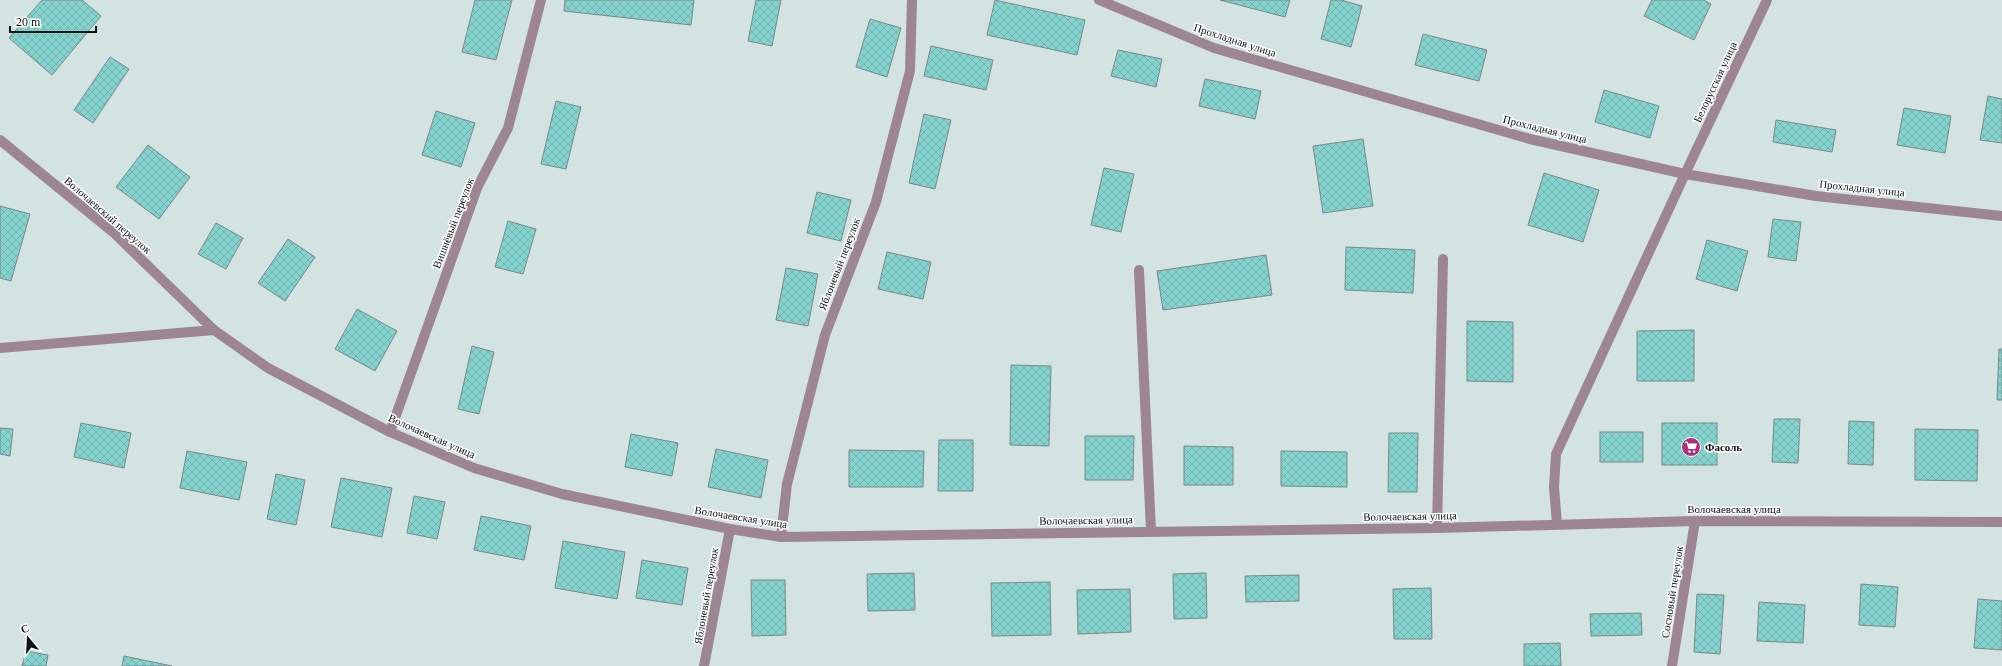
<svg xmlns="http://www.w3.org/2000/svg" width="2002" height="666" font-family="Georgia,serif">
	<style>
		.building { fill: url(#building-cross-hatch); stroke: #7a8988 }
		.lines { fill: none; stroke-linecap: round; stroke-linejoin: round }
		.lane { stroke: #9e8593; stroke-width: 10 }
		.street { stroke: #9e8593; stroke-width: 10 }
		.labels { text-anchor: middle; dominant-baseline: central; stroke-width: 3; stroke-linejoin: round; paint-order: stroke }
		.street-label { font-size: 11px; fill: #0d1313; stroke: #fff }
		.poi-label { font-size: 11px; font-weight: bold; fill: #0d1313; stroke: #fff; text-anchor: start }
	</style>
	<defs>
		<pattern id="building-cross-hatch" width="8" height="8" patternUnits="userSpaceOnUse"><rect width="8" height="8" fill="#84d3ce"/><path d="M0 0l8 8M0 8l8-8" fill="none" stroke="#71b4b0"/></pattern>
	</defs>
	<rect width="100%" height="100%" fill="#d3e3e2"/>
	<g class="building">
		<path d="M42,0H82L101,16L52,75L9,38Z"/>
		<path d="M475,0H512L496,60L462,52Z"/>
		<path d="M565,0H694L691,25L564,11Z"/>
		<path d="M756,0H781L772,46L748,41Z"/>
		<path d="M995,0L1085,20L1077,55L987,35Z"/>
		<path d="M1220,0H1290L1285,17Z"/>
		<path d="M1331,0H1341L1362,6L1351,47L1321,39Z"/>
		<path d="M1652,0H1704L1711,4L1694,40L1644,16Z"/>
		<path d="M870,19L901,28L887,77L856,67Z"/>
		<path d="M1423,34L1487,50L1479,81L1415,65Z"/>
		<path d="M931,46L993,60L986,90L924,76Z"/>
		<path d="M1118,50L1162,59L1156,87L1111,76Z"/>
		<path d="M110,57L129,69L93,123L74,110Z"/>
		<path d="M1205,79L1261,91L1255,119L1199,106Z"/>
		<path d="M1604,90L1659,106L1650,138L1595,122Z"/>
		<path d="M1988,96L2002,99V143L1980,140Z"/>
		<path d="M556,101L581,107L566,169L541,164Z"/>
		<path d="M1904,108L1951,116L1945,153L1897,145Z"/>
		<path d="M436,111L475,123L461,167L422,155Z"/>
		<path d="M924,114L951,120L935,189L909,183Z"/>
		<path d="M1776,120L1836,130L1832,152L1773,142Z"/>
		<path d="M1363,139L1373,206L1323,213L1313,146Z"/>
		<path d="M148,145L190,177L159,219L116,187Z"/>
		<path d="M1104,168L1134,174L1121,232L1091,225Z"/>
		<path d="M1544,173L1599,190L1583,242L1528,225Z"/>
		<path d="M817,192L851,200L841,241L807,233Z"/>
		<path d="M0,206L30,214L11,281L0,278Z"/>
		<path d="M1773,219L1801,222L1796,261L1768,257Z"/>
		<path d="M508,221L536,229L523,274L495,267Z"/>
		<path d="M216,223L243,238L226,269L198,254Z"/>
		<path d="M288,239L315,257L285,301L258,283Z"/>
		<path d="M1707,240L1748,251L1737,291L1696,279Z"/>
		<path d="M1346,247L1415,250L1413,293L1345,290Z"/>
		<path d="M887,252L931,262L923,299L878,289Z"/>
		<path d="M1266,255L1272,295L1163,310L1157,271Z"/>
		<path d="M786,268L818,274L808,326L776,320Z"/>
		<path d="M357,309L397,331L375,371L335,349Z"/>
		<path d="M1467,321L1513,322V382L1467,381Z"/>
		<path d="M1694,330V381H1637V331Z"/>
		<path d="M472,346L494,352L479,414L458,409Z"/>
		<path d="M1999,349H2002V400H1997Z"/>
		<path d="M1011,365L1051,366L1049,446L1010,445Z"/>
		<path d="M1774,419H1800L1798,463L1772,462Z"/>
		<path d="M1849,421L1874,422L1873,465L1848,464Z"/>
		<path d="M81,423L131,433L124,468L74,457Z"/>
		<rect x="1662" y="423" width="55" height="42"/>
		<path d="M0,428L13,429L10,456L0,454Z"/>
		<path d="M1915,429L1978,430L1977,481L1915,480Z"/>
		<rect x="1600" y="432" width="43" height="30"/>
		<path d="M1389,433H1418L1417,492H1388Z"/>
		<path d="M631,434L678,443L672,476L625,467Z"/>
		<path d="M1085,436H1134L1133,480H1085Z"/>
		<path d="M939,440H973V491H938Z"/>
		<path d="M1184,446L1233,447V485H1184Z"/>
		<path d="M716,449L768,460L761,498L708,487Z"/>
		<path d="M849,450L924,451L923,487H849Z"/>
		<path d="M187,451L247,462L239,500L180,488Z"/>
		<path d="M1281,451L1347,452V487L1281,486Z"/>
		<path d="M276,474L305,480L296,525L267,519Z"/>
		<path d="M341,478L392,488L382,537L331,527Z"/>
		<path d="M414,496L445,502L437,539L407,533Z"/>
		<path d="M481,516L531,526L524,560L474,550Z"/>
		<path d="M563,541L625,552L617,599L555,588Z"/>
		<path d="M642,560L688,568L682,605L636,598Z"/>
		<path d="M914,573L915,610L868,611L867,574Z"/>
		<path d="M1206,573L1207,618L1174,619L1173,574Z"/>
		<path d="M1299,575V601L1246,602L1245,576Z"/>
		<path d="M751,580H785L786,635L752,636Z"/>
		<path d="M1050,582L1051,635L992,636L991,583Z"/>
		<path d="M1861,584L1898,587L1895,627L1859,625Z"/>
		<path d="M1431,588L1432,639H1394L1393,589Z"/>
		<path d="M1130,589L1131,632L1078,634L1077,590Z"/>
		<path d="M1697,594L1724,595L1720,654L1694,652Z"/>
		<path d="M1978,599L2002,601V650L1974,648Z"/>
		<path d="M1759,602L1805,605L1803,643L1757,641Z"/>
		<path d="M1641,613L1642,635L1591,636L1590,614Z"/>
		<path d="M1560,643L1561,666H1524V644Z"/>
		<path d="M26,651L48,655L46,666H22Z"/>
		<path d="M124,656L172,666H122Z"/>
	</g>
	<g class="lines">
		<g class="lane">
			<path d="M1139,270L1151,531"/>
			<path d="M390,432L477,188L508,128L541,0"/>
			<path d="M1437,528L1443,259"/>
		</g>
		<g class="street">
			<path d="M1099,0L1214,48L1530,139L1685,174L1816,196L2002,216"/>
			<path d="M0,140L113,232L214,330L268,368L390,432L474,468L562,494L730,529L781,537L1437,528L1695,521L2002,522"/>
			<path d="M0,348L214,330"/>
			<path d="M1557,524L1554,487L1556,454L1685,174L1767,0"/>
			<path d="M781,537L787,484L825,335L876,202L910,71L912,0"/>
			<path d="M704,666L730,529"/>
			<path d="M1672,666L1695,521"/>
		</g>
	</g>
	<defs>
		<symbol id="supermarket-disc" viewBox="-11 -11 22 22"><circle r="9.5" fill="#ac3082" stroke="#fff"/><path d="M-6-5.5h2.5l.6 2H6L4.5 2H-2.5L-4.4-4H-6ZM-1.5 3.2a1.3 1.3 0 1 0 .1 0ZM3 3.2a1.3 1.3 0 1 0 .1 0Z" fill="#fff"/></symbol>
	</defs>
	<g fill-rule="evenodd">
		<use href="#supermarket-disc" x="1680" y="436" width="22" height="22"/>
	</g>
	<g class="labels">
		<g class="street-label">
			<text transform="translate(1235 40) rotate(18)">Прохладная улица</text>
			<text transform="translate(1715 82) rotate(-65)">Белорусская улица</text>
			<text transform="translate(1545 129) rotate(14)">Прохладная улица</text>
			<text transform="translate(1862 188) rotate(6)">Прохладная улица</text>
			<text transform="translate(108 215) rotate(41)">Волочаевский переулок</text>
			<text transform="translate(453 223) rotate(-69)">Вишнёвый переулок</text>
			<text transform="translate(839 264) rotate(-69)">Яблоневый переулок</text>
			<text transform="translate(432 436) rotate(24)">Волочаевская улица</text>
			<text x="1734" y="509">Волочаевская улица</text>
			<text transform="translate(1410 516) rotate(-1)">Волочаевская улица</text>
			<text transform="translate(741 517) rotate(9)">Волочаевская улица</text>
			<text transform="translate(1086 520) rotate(-1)">Волочаевская улица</text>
			<text transform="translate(1672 592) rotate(-81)">Сосновый переулок</text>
			<text transform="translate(706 596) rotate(-80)">Яблоневый переулок</text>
		</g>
		<g class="poi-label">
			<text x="1705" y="447">Фасоль</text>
		</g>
	</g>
	<g transform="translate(28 638) rotate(342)" stroke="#ffffff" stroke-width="3" paint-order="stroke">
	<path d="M0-3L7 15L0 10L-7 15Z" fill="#0d1313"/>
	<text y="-6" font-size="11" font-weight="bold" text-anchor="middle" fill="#0d1313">С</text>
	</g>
	<path d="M10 26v6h86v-6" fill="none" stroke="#0d1313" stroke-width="2"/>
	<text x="16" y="26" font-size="12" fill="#0d1313" stroke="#ffffff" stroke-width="3" paint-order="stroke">20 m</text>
</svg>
